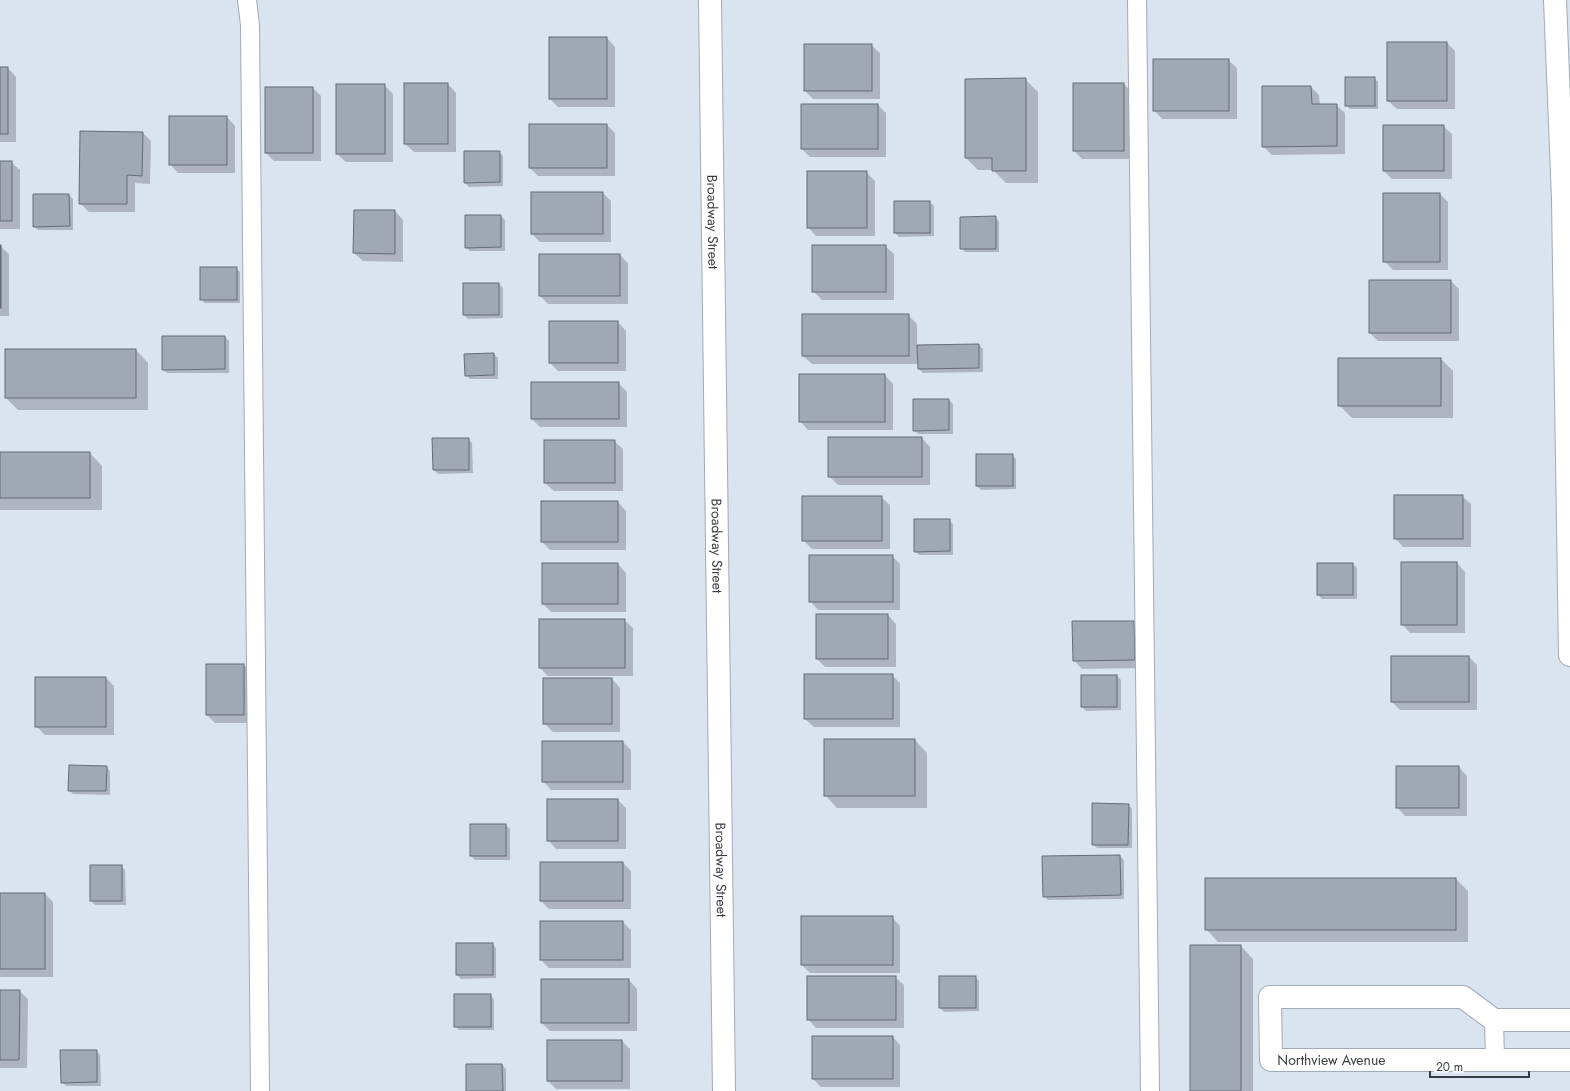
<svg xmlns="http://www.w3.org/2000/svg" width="1570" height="1091" font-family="Jost,sans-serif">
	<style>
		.shadow { fill: #0003 }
		.building { fill: #9fa8b4; stroke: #646c77 }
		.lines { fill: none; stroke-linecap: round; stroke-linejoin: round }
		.lane-casing { stroke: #a2aab6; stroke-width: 20 }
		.street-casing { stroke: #a2aab6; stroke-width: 24 }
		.secondary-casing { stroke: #a2aab6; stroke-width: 24 }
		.lane { stroke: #fff; stroke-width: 18 }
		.street { stroke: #fff; stroke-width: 22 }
		.secondary { stroke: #fff; stroke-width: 22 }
		.labels { text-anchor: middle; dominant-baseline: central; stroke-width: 4; stroke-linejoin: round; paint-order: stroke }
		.street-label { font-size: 14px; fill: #383c41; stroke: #fff }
	</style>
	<rect width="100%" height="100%" fill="#dae3f0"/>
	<g class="shadow">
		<path d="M550,38H607L615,47V107H558L550,99Z"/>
		<path d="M1388,43H1447L1455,51V109H1397L1388,101Z"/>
		<path d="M871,45L880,53V99H813L805,91Z"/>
		<path d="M1228,60L1237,68V119H1162L1154,110Z"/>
		<path d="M0,68H8L16,77V142H0Z"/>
		<path d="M1374,78L1378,82V109H1350L1346,105Z"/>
		<path d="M1025,79L1038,92V183H1006L993,170H978L966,158Z"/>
		<path d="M448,84L456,93V152H414L405,144Z"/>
		<path d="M1074,84H1124L1132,93V159H1082L1074,151Z"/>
		<path d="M337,85H384L393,94V162H346L337,154Z"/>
		<path d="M1311,87L1319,95L1320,105H1336L1345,113V154L1272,155L1263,146Z"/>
		<path d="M266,88H313L321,96V161H274L266,153Z"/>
		<path d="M878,105L886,113V157H810L802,149Z"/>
		<path d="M170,117H227L235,126V173H178L170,164Z"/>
		<path d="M530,125H607L615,133V176H538L530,168Z"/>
		<path d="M1384,126H1443L1452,134V179H1392L1384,171Z"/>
		<path d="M143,133L151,141L150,184L135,183V212H89L80,203Z"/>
		<path d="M499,152L503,156V186L469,187L465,183Z"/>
		<path d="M0,162H11L20,170V229H0Z"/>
		<path d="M866,172L875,181V236H816L808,227Z"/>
		<path d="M603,193L611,201V242H540L532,234Z"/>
		<path d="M1440,194L1448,202V270H1393L1384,261Z"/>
		<path d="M69,195L73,199V230H38L34,226Z"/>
		<path d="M930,202L934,206V236L899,237L895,233Z"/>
		<path d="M395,211L403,220V262L363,261L354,253Z"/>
		<path d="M501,216L505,220V251H470L466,247Z"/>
		<path d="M995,217L999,221V252H965L961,248Z"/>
		<path d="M0,246L9,254V316H0Z"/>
		<path d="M885,246L894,254V300H822L813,291Z"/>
		<path d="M620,255L628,263V304H548L540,296Z"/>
		<path d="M236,268L240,272V303H205L201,299Z"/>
		<path d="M1370,281H1451L1459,289V341H1378L1370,333Z"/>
		<path d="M499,284L503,288V318L468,319L464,315Z"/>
		<path d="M803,315H908L917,324V346L979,345L983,349V372L923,373L919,369L918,347H917V364H812L803,356Z"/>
		<path d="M618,322L626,331V371H558L550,363Z"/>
		<path d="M225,337L229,341V373H167L163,369Z"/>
		<path d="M136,350L148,363V410H18L6,398Z"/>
		<path d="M494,354L498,358V379H470L466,375Z"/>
		<path d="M1441,359L1453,371V418H1352L1339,405Z"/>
		<path d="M885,375L893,384V430H808L800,421Z"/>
		<path d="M618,383L627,392V427H540L532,419Z"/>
		<path d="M949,400L953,404V434H918L914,430Z"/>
		<path d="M922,438L930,447V485H838L829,476Z"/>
		<path d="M468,439L472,443L473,473L438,474L434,470Z"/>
		<path d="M614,441L623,449V491H554L545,483Z"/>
		<path d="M0,453H90L102,466V510H0Z"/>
		<path d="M1012,455L1016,459V489L981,490L977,486Z"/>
		<path d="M1462,496L1471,504V547H1403L1395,538Z"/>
		<path d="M881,497L890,505V549H812L803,540Z"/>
		<path d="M618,502L626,511V550H550L542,542Z"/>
		<path d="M949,520L953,524V555H919L915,551Z"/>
		<path d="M892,556L900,564V610H818L810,601Z"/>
		<path d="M1457,563L1465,572V633H1410L1402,624Z"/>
		<path d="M618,564L626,573V612H551L543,604Z"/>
		<path d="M1318,564H1353L1357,568V599H1322L1318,595Z"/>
		<path d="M888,615L896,624V667H825L817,659Z"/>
		<path d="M624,620L633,628V676H548L540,668Z"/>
		<path d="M1133,622L1142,630L1143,668L1082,669L1074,660Z"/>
		<path d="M1392,657H1469L1477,665V710H1400L1392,702Z"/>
		<path d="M244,665L252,673V723H215L207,715Z"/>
		<path d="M892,675L900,683V727H814L805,719Z"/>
		<path d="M1117,676L1121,680V710L1086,711L1082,707Z"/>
		<path d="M106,678L114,686V735H45L36,726Z"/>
		<path d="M612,679L620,688V732H553L544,723Z"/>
		<path d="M915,740L927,753V808H837L825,795Z"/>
		<path d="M543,742H623L631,750V790H551L543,781Z"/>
		<path d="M106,767L110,771V795L73,794L69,790Z"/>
		<path d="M1459,767L1467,776V816H1405L1397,807Z"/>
		<path d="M618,800L626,808V849H556L548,840Z"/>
		<path d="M1128,805L1132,809V848H1097L1093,844Z"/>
		<path d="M506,825L510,829V860H475L471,856Z"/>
		<path d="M1120,856L1124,860V899L1048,900L1044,896Z"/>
		<path d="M541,863H623L631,871V909H549L541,901Z"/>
		<path d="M91,866H121L125,870L126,905H95L91,901Z"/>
		<path d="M1456,879L1468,891V942H1218L1206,929Z"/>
		<path d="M0,894H45L53,902V977H0Z"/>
		<path d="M802,917H892L900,926V973H810L802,965Z"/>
		<path d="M541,922H623L631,930V968H549L541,960Z"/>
		<path d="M492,944L496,948V978L461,979L457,975Z"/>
		<path d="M1241,946L1253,959V1091H1191Z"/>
		<path d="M895,977L904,985V1028H816L808,1019Z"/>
		<path d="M975,977L979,981V1011L944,1012L940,1008Z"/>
		<path d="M542,980H629L637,989V1031H550L542,1023Z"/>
		<path d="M0,991H19L28,999L27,1068H0Z"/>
		<path d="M490,995L494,999V1030H459L455,1026Z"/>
		<path d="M892,1036L900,1045V1087H821L813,1079Z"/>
		<path d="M622,1041L630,1049V1089H556L548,1081Z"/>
		<path d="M96,1051L100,1055L101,1086H66L62,1082Z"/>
		<path d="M502,1065L506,1069V1091H467Z"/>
	</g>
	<g class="building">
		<rect x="549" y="37" width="58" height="62"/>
		<rect x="1387" y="42" width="60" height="59"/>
		<rect x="804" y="44" width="68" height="47"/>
		<rect x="1153" y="59" width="76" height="52"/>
		<rect x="0" y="67" width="8" height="67"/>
		<rect x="1345" y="77" width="30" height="29"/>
		<path d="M1026,78V171H992V158H965V79Z"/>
		<rect x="404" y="83" width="44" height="61"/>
		<rect x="1073" y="83" width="51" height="68"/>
		<rect x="336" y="84" width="49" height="70"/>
		<path d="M1262,86H1311L1312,104H1337V146L1262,147Z"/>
		<rect x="265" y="87" width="48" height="66"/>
		<rect x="801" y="104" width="77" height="45"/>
		<rect x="169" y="116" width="58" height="49"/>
		<rect x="529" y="124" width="78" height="44"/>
		<rect x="1383" y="125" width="61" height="46"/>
		<path d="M80,131L143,132L142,176L127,175V204H79Z"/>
		<path d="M464,151H500V182L464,183Z"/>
		<rect x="0" y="161" width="12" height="60"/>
		<rect x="807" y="171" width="60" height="57"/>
		<rect x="531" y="192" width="72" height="42"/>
		<rect x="1383" y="193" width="57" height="69"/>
		<path d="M33,194H69L70,226L33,227Z"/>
		<rect x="894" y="201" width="36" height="32"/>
		<path d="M354,210H395V254L353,253Z"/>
		<path d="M465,215H501V247L465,248Z"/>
		<path d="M996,216V249H960V217Z"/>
		<rect x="0" y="245" width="1" height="63"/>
		<rect x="812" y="245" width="74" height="47"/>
		<rect x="539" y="254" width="81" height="42"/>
		<rect x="200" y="267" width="37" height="33"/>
		<rect x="1369" y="280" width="82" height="53"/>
		<rect x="463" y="283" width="36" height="32"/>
		<rect x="802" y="314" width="107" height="42"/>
		<rect x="549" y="321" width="69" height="42"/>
		<path d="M162,336H225V369L162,370Z"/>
		<path d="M979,344V368L918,369L917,345Z"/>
		<rect x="5" y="349" width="131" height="49"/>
		<path d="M494,353V375L465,376L464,354Z"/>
		<rect x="1338" y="358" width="103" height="48"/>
		<rect x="799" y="374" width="86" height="48"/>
		<rect x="531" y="382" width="88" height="37"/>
		<path d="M913,399H949V430L913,431Z"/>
		<rect x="828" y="437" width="94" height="40"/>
		<path d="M432,438H469V470H433Z"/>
		<rect x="544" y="440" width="71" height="43"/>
		<rect x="0" y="452" width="90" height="46"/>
		<rect x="976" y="454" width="37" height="32"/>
		<rect x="1394" y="495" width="69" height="44"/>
		<rect x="802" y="496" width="80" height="45"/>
		<rect x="541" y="501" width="77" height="41"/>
		<path d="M914,519H950V551L914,552Z"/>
		<rect x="809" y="555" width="84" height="47"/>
		<rect x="1401" y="562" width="56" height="63"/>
		<rect x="542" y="563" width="76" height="41"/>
		<rect x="1317" y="563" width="36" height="32"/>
		<rect x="816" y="614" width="72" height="45"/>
		<rect x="539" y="619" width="86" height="49"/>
		<path d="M1072,621H1134L1135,660L1073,661Z"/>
		<rect x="1391" y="656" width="78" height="46"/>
		<rect x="206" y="664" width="38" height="51"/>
		<rect x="804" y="674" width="89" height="45"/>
		<rect x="1081" y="675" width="36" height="32"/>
		<rect x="35" y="677" width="71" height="50"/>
		<rect x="543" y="678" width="69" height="46"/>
		<rect x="824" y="739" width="91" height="57"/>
		<rect x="542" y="741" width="81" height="41"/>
		<path d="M69,765L107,766L106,791H68Z"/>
		<rect x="1396" y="766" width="63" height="42"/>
		<rect x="547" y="799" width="71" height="42"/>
		<path d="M1092,803L1129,804L1128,845H1092Z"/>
		<rect x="470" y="824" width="36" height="32"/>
		<path d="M1120,855L1121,895L1043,897L1042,856Z"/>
		<rect x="540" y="862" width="83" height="39"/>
		<rect x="90" y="865" width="32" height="36"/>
		<rect x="1205" y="878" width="251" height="52"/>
		<rect x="0" y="893" width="45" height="76"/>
		<rect x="801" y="916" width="92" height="49"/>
		<rect x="540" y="921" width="83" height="39"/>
		<rect x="456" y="943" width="37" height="32"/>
		<rect x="1190" y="945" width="51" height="146"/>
		<rect x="807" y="976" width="89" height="44"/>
		<rect x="939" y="976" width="37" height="32"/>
		<rect x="541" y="979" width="88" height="44"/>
		<path d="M0,990H20L19,1060H0Z"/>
		<rect x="454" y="994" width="37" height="33"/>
		<rect x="812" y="1036" width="81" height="43"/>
		<rect x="547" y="1040" width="75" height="41"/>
		<path d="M60,1050H97V1082L61,1083Z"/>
		<path d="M466,1064H502L503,1091H466Z"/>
	</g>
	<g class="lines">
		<defs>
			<g id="lane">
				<path d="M247,0L250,25L260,1091"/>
				<path d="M1137,0L1150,1091"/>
				<path d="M1494,1020L1495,1060"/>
			</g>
			<g id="street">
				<path id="s1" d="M710,0L724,1091"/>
				<path id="s2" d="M1570,1020H1494L1463,997H1270L1271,1060H1570"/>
			</g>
			<path id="secondary" d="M1555,0L1563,199L1570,655"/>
		</defs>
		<use href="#lane" class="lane-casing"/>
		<use href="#street" class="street-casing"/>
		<use href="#secondary" class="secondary-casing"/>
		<use href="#lane" class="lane"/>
		<use href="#street" class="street"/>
		<use href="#secondary" class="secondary"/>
	</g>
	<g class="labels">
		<g class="street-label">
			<text stroke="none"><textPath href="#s1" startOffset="222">Broadway Street</textPath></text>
			<text stroke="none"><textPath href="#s1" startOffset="546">Broadway Street</textPath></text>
			<text stroke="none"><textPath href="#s1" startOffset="870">Broadway Street</textPath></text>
			<text stroke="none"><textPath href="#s2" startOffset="431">Northview Avenue</textPath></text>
		</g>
	</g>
	<path d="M1430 1071v6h99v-6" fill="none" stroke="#383c41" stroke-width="2"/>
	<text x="1436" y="1071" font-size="12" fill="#383c41" stroke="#ffffff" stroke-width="3" paint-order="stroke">20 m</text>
</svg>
